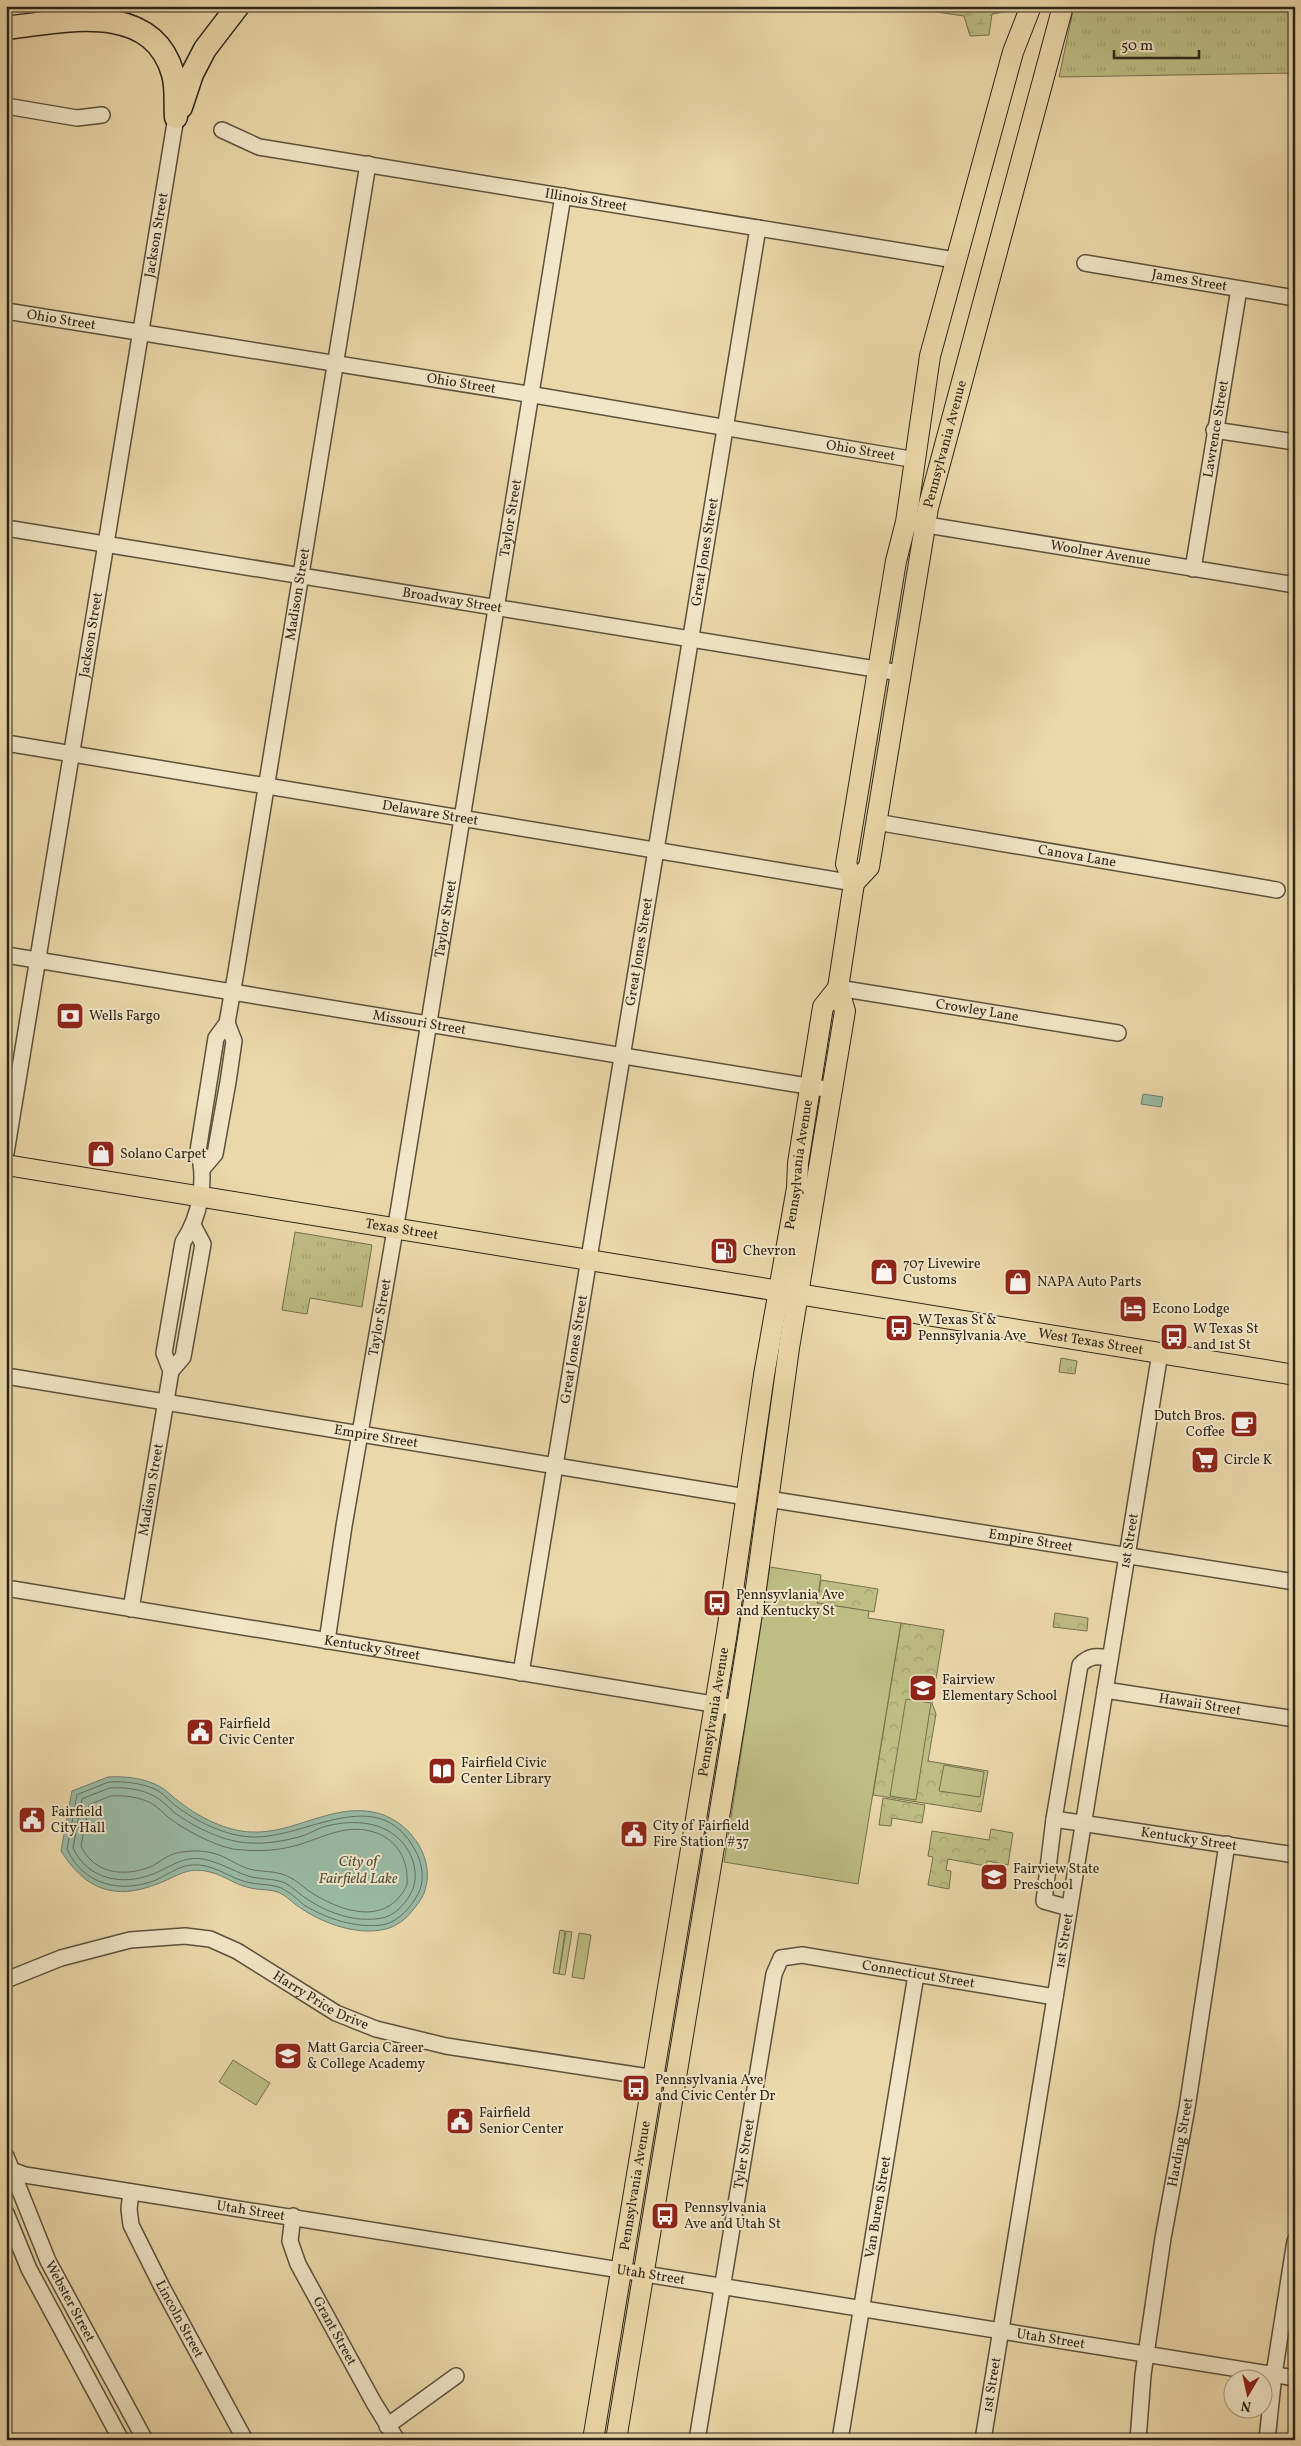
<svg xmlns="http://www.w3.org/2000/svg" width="1301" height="2446" font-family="Vollkorn,serif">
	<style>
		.grass { fill: url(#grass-tufts); stroke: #75704e }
		.wetland { fill: url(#wetland-marsh); stroke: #75704e }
		.park { fill: url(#park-crowns); stroke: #75704e }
		.pitch { fill: #bdbd84; stroke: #75704e }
		.water { fill: #99baa5; stroke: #6e7e6d }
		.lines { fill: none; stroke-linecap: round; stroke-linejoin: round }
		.shore { stroke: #636f5f; stroke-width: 1 }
		.stream { stroke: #6e7e6d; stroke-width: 3 }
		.minor-casing { stroke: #5c513d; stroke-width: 18 }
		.major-casing { stroke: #2d2419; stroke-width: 22 }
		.highway-casing { stroke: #2d2419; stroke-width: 25 }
		.minor { stroke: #f2e6c8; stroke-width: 15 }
		.major { stroke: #ebd8aa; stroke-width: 20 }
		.highway { stroke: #ebd8aa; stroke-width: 22 }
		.labels { text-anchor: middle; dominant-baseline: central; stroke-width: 4; stroke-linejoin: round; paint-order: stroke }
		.street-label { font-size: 14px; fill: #2d2419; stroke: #f2e6c8 }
		.poi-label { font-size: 14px; fill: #2d2419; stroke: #f2e6c8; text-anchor: start }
		.water-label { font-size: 15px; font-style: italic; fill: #4d5143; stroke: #f2e6c8 }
	</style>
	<defs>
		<pattern id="grass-tufts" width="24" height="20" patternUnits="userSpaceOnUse" patternTransform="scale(1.25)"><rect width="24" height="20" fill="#bdbd84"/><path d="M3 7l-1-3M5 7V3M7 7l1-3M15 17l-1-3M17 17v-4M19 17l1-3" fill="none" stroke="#a3a271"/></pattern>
		<pattern id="wetland-marsh" width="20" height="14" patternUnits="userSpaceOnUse" patternTransform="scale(1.25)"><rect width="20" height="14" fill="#bdbd84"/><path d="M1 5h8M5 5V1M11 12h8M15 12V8" fill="none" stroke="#a3a271"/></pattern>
		<pattern id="park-crowns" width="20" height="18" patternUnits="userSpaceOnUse" patternTransform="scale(1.25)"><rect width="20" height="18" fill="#bdbd84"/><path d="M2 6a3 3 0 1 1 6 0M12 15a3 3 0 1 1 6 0" fill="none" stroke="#a3a271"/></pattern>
	</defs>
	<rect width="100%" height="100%" fill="#ebd8aa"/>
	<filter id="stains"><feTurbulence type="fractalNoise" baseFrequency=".004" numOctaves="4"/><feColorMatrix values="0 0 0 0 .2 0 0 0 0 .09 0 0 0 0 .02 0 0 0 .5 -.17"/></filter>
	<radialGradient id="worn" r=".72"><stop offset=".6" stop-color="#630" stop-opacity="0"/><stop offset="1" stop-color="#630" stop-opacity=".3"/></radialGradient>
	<g class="grass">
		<path d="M1074,6H1295V73L1059,77Z"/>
		<path d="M295,1232L372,1245L362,1307L310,1298L307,1314L282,1310Z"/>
		<path d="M1061,1358L1077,1361L1075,1374L1059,1372Z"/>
	</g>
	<path class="wetland" d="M895,6H1017V10L992,14L989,35L970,36L964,16Z"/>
	<g class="park">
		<path d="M821,1580L878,1589L874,1612L817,1603Z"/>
		<path d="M1055,1613L1088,1618L1087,1631L1053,1627Z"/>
		<path d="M901,1623L944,1630L932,1703L936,1714L928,1761L988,1771L981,1812L873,1795Z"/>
		<path d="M883,1798L925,1805L922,1823L892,1818L891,1826L879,1825Z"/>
		<path d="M991,1829L1013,1833L1008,1865L987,1861L986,1866L948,1859L946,1870L951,1871L949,1889L928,1885L933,1857L928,1856L932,1831L989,1840Z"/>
	</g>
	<g class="pitch">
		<path d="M770,1567L821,1575L817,1603L869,1611L868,1618L901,1623L858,1884L724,1862Z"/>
		<path d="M906,1699L931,1703L916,1800L890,1796Z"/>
		<path d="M944,1765L984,1772L980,1797L939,1791Z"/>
		<path d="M560,1930L565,1931L559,1974L566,1931L572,1932L565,1975L553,1973Z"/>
		<path d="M579,1933L591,1935L584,1979L572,1977Z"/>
		<path d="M233,2060L270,2083L256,2105L219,2082Z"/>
	</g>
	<g class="water">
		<path d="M1143,1094L1163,1097L1161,1107L1141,1104Z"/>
		<path d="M108,1777C125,1776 143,1778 159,1786C167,1790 173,1798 181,1803C200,1818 227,1831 251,1832C294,1834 330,1804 373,1812C407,1818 436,1856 425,1890C423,1898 417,1905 412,1911C406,1919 397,1926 386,1929C358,1936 325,1924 302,1909C295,1905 289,1898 282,1894C271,1888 259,1891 247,1887C234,1884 223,1875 210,1872C186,1866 177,1877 157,1884C114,1901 85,1889 61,1851L72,1791Z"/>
	</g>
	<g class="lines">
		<g class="shore">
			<path d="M109,1782C125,1781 140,1783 155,1789C163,1793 169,1801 176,1806C197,1822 226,1836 252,1837C306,1839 378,1781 415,1850C422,1862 425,1879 419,1892C412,1906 399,1922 382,1925C355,1928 327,1919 304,1905C298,1900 292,1894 285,1890C275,1884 263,1885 251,1883C233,1880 218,1867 200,1865C182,1863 171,1873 156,1880C121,1894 83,1885 67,1849L77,1795Z"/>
			<path d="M110,1788C125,1787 141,1789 154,1796C162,1800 168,1807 175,1813C196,1828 224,1842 250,1843C267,1844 283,1841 299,1837C307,1835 315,1830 323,1827C355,1818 392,1821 409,1852C416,1865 418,1882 410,1895C404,1905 394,1916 382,1918C356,1923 328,1913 307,1899C299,1894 293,1887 285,1883C273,1878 261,1880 248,1876C233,1871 219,1862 203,1859C182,1856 171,1867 153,1874C123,1886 88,1880 73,1848L82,1799Z"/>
			<path d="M111,1796C124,1795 139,1797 151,1803C158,1807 163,1813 169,1818C185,1830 213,1845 233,1849C257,1852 282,1851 304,1843C325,1836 347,1825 370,1831C396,1837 409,1859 407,1885C387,1926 344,1913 312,1893C305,1889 299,1882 291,1878C279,1871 266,1872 254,1870C241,1868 230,1859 219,1855C206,1850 190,1850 177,1853C167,1855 159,1863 150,1867C124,1877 94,1874 81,1846L89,1805Z"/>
		</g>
		<path class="stream" d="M1003,7V6"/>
		<defs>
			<g id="minor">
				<path d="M6,106L77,118L102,115"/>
				<path id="s1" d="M222,130L259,147L955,260"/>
				<path id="s2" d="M1085,263L1295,298"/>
				<path id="s3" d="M6,311L546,397L916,460"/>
				<path d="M1214,430L1295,442"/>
				<path id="s4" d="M915,523L1295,585"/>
				<path id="s5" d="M6,528L900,673"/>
				<path id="s6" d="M1193,569L1239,289"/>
				<path id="s7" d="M6,743L854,883"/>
				<path id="s8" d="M876,822L1277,890"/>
				<path id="s9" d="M6,955L832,1090"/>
				<path id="s10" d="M838,988L1118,1033"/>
				<path id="s11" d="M6,1153L176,117"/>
				<path d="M203,1168L215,1154L228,1082L234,1041L227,1023"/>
				<path d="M171,1371L183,1357L203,1244L194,1227"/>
				<path id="s12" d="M6,1376L746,1497"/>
				<path id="s13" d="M768,1499L1295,1582"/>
				<path id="s14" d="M6,1588L737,1708"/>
				<path id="s15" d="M131,1609L171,1371L164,1353L183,1242C200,1217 207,1179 198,1151L216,1038L227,1023L236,972L368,164"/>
				<path id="s16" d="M327,1641L344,1526L399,1207L563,196"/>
				<path id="s17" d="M1110,1658C1097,1656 1090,1655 1080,1665L1054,1819L1295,1855"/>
				<path id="s18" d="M521,1673L758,228"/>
				<path id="s19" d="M1105,1690L1295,1719"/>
				<path d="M1054,1819L1044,1901L1069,1908"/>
				<path id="s20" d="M6,1980L61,1958L130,1940L185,1936L210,1939L237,1951L336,2013L376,2029L446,2046L675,2081"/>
				<path id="s21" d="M6,2156L48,2261L145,2440"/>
				<path id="s22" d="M6,2168L25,2175L120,2190L1295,2378"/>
				<path id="s23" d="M131,2192L129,2209L131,2225L162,2287L245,2440"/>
				<path d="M6,2213L29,2269L121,2440"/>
				<path id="s24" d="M293,2216L290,2241L298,2264L374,2403L397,2440"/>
				<path d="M387,2426L456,2376"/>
				<path d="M6,2438L7,2440"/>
				<path id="s25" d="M697,2440L774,1974L781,1958L802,1955L1055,1997"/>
				<path id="s26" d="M840,2440L916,1975"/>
				<path id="s27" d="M983,2440L1160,1353"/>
				<path id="s28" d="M1138,2440L1143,2375L1163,2238L1187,2108L1227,1844"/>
				<path d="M1267,2440L1274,2374L1295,2241"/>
			</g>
			<g id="major">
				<path id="s29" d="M854,883L869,867L928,508L1063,6"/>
				<path id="s30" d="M6,1165L1295,1375"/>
				<path id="s31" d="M593,2440L727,1632L764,1375L797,1188L798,1163L823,1007L838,988"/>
				<path d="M616,2440L737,1708L756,1588L789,1348L845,1011L838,988L854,883L846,864L896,561L906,522L930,356L1013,52L1031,6"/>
			</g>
			<g id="highway">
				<path d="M6,28C64,21 152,0 173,74C177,88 175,103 176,117"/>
				<path d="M181,107L192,74L205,49L238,6"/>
			</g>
		</defs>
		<use href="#minor" class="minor-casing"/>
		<use href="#major" class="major-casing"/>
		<use href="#highway" class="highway-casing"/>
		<use href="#minor" class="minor"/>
		<use href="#major" class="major"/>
		<use href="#highway" class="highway"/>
	</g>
	<defs>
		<symbol id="bank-square" viewBox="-11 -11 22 22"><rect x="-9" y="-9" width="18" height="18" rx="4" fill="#8f2418" stroke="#f2e6c8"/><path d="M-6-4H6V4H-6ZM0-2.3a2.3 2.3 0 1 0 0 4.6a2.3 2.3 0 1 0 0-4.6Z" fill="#fff"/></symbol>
		<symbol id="shop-square" viewBox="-11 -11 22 22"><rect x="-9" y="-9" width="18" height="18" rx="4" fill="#8f2418" stroke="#f2e6c8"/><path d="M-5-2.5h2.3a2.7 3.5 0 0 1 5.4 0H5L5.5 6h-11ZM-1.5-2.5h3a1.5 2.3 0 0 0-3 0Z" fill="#fff"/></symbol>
		<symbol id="fuel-square" viewBox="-11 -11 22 22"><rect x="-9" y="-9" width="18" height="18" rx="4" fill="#8f2418" stroke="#f2e6c8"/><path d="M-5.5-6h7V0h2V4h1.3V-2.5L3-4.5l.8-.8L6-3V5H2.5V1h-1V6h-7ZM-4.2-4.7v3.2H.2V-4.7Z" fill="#fff"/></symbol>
		<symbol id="hotel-square" viewBox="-11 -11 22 22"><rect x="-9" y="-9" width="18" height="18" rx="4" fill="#8f2418" stroke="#f2e6c8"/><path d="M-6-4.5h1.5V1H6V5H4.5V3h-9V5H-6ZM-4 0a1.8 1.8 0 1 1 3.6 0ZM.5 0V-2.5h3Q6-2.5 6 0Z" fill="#fff"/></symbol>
		<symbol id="bus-square" viewBox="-11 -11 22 22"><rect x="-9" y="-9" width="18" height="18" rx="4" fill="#8f2418" stroke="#f2e6c8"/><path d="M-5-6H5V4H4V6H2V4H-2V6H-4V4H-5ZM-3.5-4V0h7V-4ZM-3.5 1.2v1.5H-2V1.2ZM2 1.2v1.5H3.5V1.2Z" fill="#fff"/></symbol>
		<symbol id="cafe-square" viewBox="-11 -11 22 22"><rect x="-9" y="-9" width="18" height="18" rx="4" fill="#8f2418" stroke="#f2e6c8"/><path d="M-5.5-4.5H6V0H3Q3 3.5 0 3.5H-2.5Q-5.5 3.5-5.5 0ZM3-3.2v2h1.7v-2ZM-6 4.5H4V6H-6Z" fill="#fff"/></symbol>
		<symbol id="supermarket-square" viewBox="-11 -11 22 22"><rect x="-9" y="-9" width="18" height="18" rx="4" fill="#8f2418" stroke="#f2e6c8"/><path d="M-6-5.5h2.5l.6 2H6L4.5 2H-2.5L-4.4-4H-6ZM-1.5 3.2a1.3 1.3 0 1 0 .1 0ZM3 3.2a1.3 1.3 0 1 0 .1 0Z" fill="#fff"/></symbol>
		<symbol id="school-square" viewBox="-11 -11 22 22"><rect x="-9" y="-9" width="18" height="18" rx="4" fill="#8f2418" stroke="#f2e6c8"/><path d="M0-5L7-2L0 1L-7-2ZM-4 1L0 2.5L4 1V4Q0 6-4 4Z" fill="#fff"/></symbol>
		<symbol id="civic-square" viewBox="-11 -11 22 22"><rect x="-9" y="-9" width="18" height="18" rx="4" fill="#8f2418" stroke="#f2e6c8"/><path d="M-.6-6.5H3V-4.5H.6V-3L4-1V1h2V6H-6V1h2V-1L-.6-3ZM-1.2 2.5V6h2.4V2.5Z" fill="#fff"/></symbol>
		<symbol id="library-square" viewBox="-11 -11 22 22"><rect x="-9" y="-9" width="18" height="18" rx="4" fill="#8f2418" stroke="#f2e6c8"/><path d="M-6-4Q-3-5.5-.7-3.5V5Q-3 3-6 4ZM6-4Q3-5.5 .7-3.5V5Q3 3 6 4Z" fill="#fff"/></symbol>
	</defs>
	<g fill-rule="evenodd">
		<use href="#bank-square" x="54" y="1000" width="32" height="32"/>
		<use href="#shop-square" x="85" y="1138" width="32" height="32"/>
		<use href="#fuel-square" x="708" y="1235" width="32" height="32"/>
		<use href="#shop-square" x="868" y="1256" width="32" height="32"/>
		<use href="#shop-square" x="1002" y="1266" width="32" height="32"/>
		<use href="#hotel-square" x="1117" y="1293" width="32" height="32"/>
		<use href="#bus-square" x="883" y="1312" width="32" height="32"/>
		<use href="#bus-square" x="1158" y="1321" width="32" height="32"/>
		<use href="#cafe-square" x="1228" y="1408" width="32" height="32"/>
		<use href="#supermarket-square" x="1189" y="1444" width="32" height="32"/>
		<use href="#bus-square" x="701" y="1587" width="32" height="32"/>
		<use href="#school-square" x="907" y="1672" width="32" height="32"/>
		<use href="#civic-square" x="184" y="1716" width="32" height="32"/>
		<use href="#library-square" x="426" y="1755" width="32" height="32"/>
		<use href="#civic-square" x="16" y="1804" width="32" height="32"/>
		<use href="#civic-square" x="618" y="1818" width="32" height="32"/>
		<use href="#school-square" x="978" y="1861" width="32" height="32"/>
		<use href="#school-square" x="272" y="2040" width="32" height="32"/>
		<use href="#bus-square" x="620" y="2072" width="32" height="32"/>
		<use href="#civic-square" x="444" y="2105" width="32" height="32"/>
		<use href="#bus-square" x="649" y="2200" width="32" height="32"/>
	</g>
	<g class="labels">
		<g class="street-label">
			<text stroke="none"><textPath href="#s1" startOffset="372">Illinois Street</textPath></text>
			<text stroke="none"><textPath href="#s11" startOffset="930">Jackson Street</textPath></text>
			<text stroke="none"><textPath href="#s2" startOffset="106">James Street</textPath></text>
			<text stroke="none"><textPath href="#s3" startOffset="56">Ohio Street</textPath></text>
			<text stroke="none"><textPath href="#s3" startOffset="461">Ohio Street</textPath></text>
			<text stroke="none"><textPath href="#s6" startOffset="142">Lawrence Street</textPath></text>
			<text stroke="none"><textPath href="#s29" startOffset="452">Pennsylvania Avenue</textPath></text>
			<text stroke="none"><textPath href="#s3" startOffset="866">Ohio Street</textPath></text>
			<text stroke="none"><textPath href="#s16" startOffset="1138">Taylor Street</textPath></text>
			<text stroke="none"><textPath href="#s18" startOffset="1136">Great Jones Street</textPath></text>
			<text stroke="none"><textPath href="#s4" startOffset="188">Woolner Avenue</textPath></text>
			<text stroke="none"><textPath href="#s15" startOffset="1036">Madison Street</textPath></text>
			<text stroke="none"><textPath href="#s5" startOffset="452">Broadway Street</textPath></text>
			<text stroke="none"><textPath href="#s11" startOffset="525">Jackson Street</textPath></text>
			<text stroke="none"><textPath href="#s7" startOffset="430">Delaware Street</textPath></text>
			<text stroke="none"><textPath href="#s8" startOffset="204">Canova Lane</textPath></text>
			<text stroke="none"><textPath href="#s16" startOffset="732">Taylor Street</textPath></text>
			<text stroke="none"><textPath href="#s18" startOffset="731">Great Jones Street</textPath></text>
			<text stroke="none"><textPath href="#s10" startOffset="141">Crowley Lane</textPath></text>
			<text stroke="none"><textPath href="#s9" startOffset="419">Missouri Street</textPath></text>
			<text stroke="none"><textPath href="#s31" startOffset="1292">Pennsylvania Avenue</textPath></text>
			<text stroke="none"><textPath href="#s30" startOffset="401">Texas Street</textPath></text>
			<text stroke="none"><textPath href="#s16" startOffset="328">Taylor Street</textPath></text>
			<text stroke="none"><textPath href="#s30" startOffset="1099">West Texas Street</textPath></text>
			<text stroke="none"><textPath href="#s18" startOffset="328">Great Jones Street</textPath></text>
			<text stroke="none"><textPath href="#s12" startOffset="375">Empire Street</textPath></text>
			<text stroke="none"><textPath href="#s15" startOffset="121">Madison Street</textPath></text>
			<text stroke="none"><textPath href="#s13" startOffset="266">Empire Street</textPath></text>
			<text stroke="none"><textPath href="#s27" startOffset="911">1st Street</textPath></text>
			<text stroke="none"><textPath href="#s14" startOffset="371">Kentucky Street</textPath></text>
			<text stroke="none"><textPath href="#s19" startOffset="96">Hawaii Street</textPath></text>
			<text stroke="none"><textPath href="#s31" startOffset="738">Pennsylvania Avenue</textPath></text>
			<text stroke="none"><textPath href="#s17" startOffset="325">Kentucky Street</textPath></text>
			<text stroke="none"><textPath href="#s27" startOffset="506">1st Street</textPath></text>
			<text stroke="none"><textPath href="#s25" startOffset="629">Connecticut Street</textPath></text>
			<text stroke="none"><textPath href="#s20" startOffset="338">Harry Price Drive</textPath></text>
			<text stroke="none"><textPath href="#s28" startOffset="301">Harding Street</textPath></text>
			<text stroke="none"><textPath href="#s25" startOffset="290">Tyler Street</textPath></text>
			<text stroke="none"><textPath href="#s31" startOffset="258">Pennsylvania Avenue</textPath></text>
			<text stroke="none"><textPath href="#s26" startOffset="236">Van Buren Street</textPath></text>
			<text stroke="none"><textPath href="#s22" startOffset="249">Utah Street</textPath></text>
			<text stroke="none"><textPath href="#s22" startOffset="654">Utah Street</textPath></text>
			<text stroke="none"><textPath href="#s21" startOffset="159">Webster Street</textPath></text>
			<text stroke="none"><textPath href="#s23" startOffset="139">Lincoln Street</textPath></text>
			<text stroke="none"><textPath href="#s24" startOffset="126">Grant Street</textPath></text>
			<text stroke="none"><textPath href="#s22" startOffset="1059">Utah Street</textPath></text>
			<text stroke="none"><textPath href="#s27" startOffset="56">1st Street</textPath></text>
		</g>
		<g class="poi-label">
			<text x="89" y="1016">Wells Fargo</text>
			<text x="120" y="1154">Solano Carpet</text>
			<text x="743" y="1251">Chevron</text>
			<text x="903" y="1264">707 Livewire<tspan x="903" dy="16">Customs</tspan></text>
			<text x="1037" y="1282">NAPA Auto Parts</text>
			<text x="1152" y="1309">Econo Lodge</text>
			<text x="918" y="1320">W Texas St &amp;<tspan x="918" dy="16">Pennsylvania Ave</tspan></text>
			<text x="1193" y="1329">W Texas St<tspan x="1193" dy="16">and 1st St</tspan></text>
			<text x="1225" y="1416" text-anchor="end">Dutch Bros.<tspan x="1225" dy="16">Coffee</tspan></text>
			<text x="1224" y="1460">Circle K</text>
			<text x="736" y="1595">Pennsyvlania Ave<tspan x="736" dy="16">and Kentucky St</tspan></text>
			<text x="942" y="1680">Fairview<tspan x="942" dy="16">Elementary School</tspan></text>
			<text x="219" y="1724">Fairfield<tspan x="219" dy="16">Civic Center</tspan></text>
			<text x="461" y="1763">Fairfield Civic<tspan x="461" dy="16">Center Library</tspan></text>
			<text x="51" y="1812">Fairfield<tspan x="51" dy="16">City Hall</tspan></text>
			<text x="653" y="1826">City of Fairfield<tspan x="653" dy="16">Fire Station #37</tspan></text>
			<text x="1013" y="1869">Fairview State<tspan x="1013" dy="16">Preschool</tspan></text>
			<text x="307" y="2048">Matt Garcia Career<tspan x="307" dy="16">&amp; College Academy</tspan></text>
			<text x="655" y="2080">Pennsylvania Ave<tspan x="655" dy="16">and Civic Center Dr</tspan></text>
			<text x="479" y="2113">Fairfield<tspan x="479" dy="16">Senior Center</tspan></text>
			<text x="684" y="2208">Pennsylvania<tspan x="684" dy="16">Ave and Utah St</tspan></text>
		</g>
		<g class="water-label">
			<text x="358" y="1862">City of<tspan x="358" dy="17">Fairfield Lake</tspan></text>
		</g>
	</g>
	<rect width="1301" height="2446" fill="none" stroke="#ebd8aa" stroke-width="25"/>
	<rect x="8" y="8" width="1286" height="2431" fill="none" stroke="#2d2419" stroke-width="2.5"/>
	<rect x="12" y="12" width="1276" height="2421" fill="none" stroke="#2d2419"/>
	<g transform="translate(1248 2394) rotate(189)"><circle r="24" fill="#f2e6c8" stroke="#a39882"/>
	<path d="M0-4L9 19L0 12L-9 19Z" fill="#8f2418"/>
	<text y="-8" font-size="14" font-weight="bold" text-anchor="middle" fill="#2d2419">N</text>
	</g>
	<path d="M1114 50v8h85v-8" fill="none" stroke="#2d2419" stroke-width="2.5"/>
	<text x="1121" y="50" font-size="15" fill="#2d2419" stroke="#f2e6c8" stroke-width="4" paint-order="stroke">50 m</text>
	<rect width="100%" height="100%" filter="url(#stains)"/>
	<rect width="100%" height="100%" fill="url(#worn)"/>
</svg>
